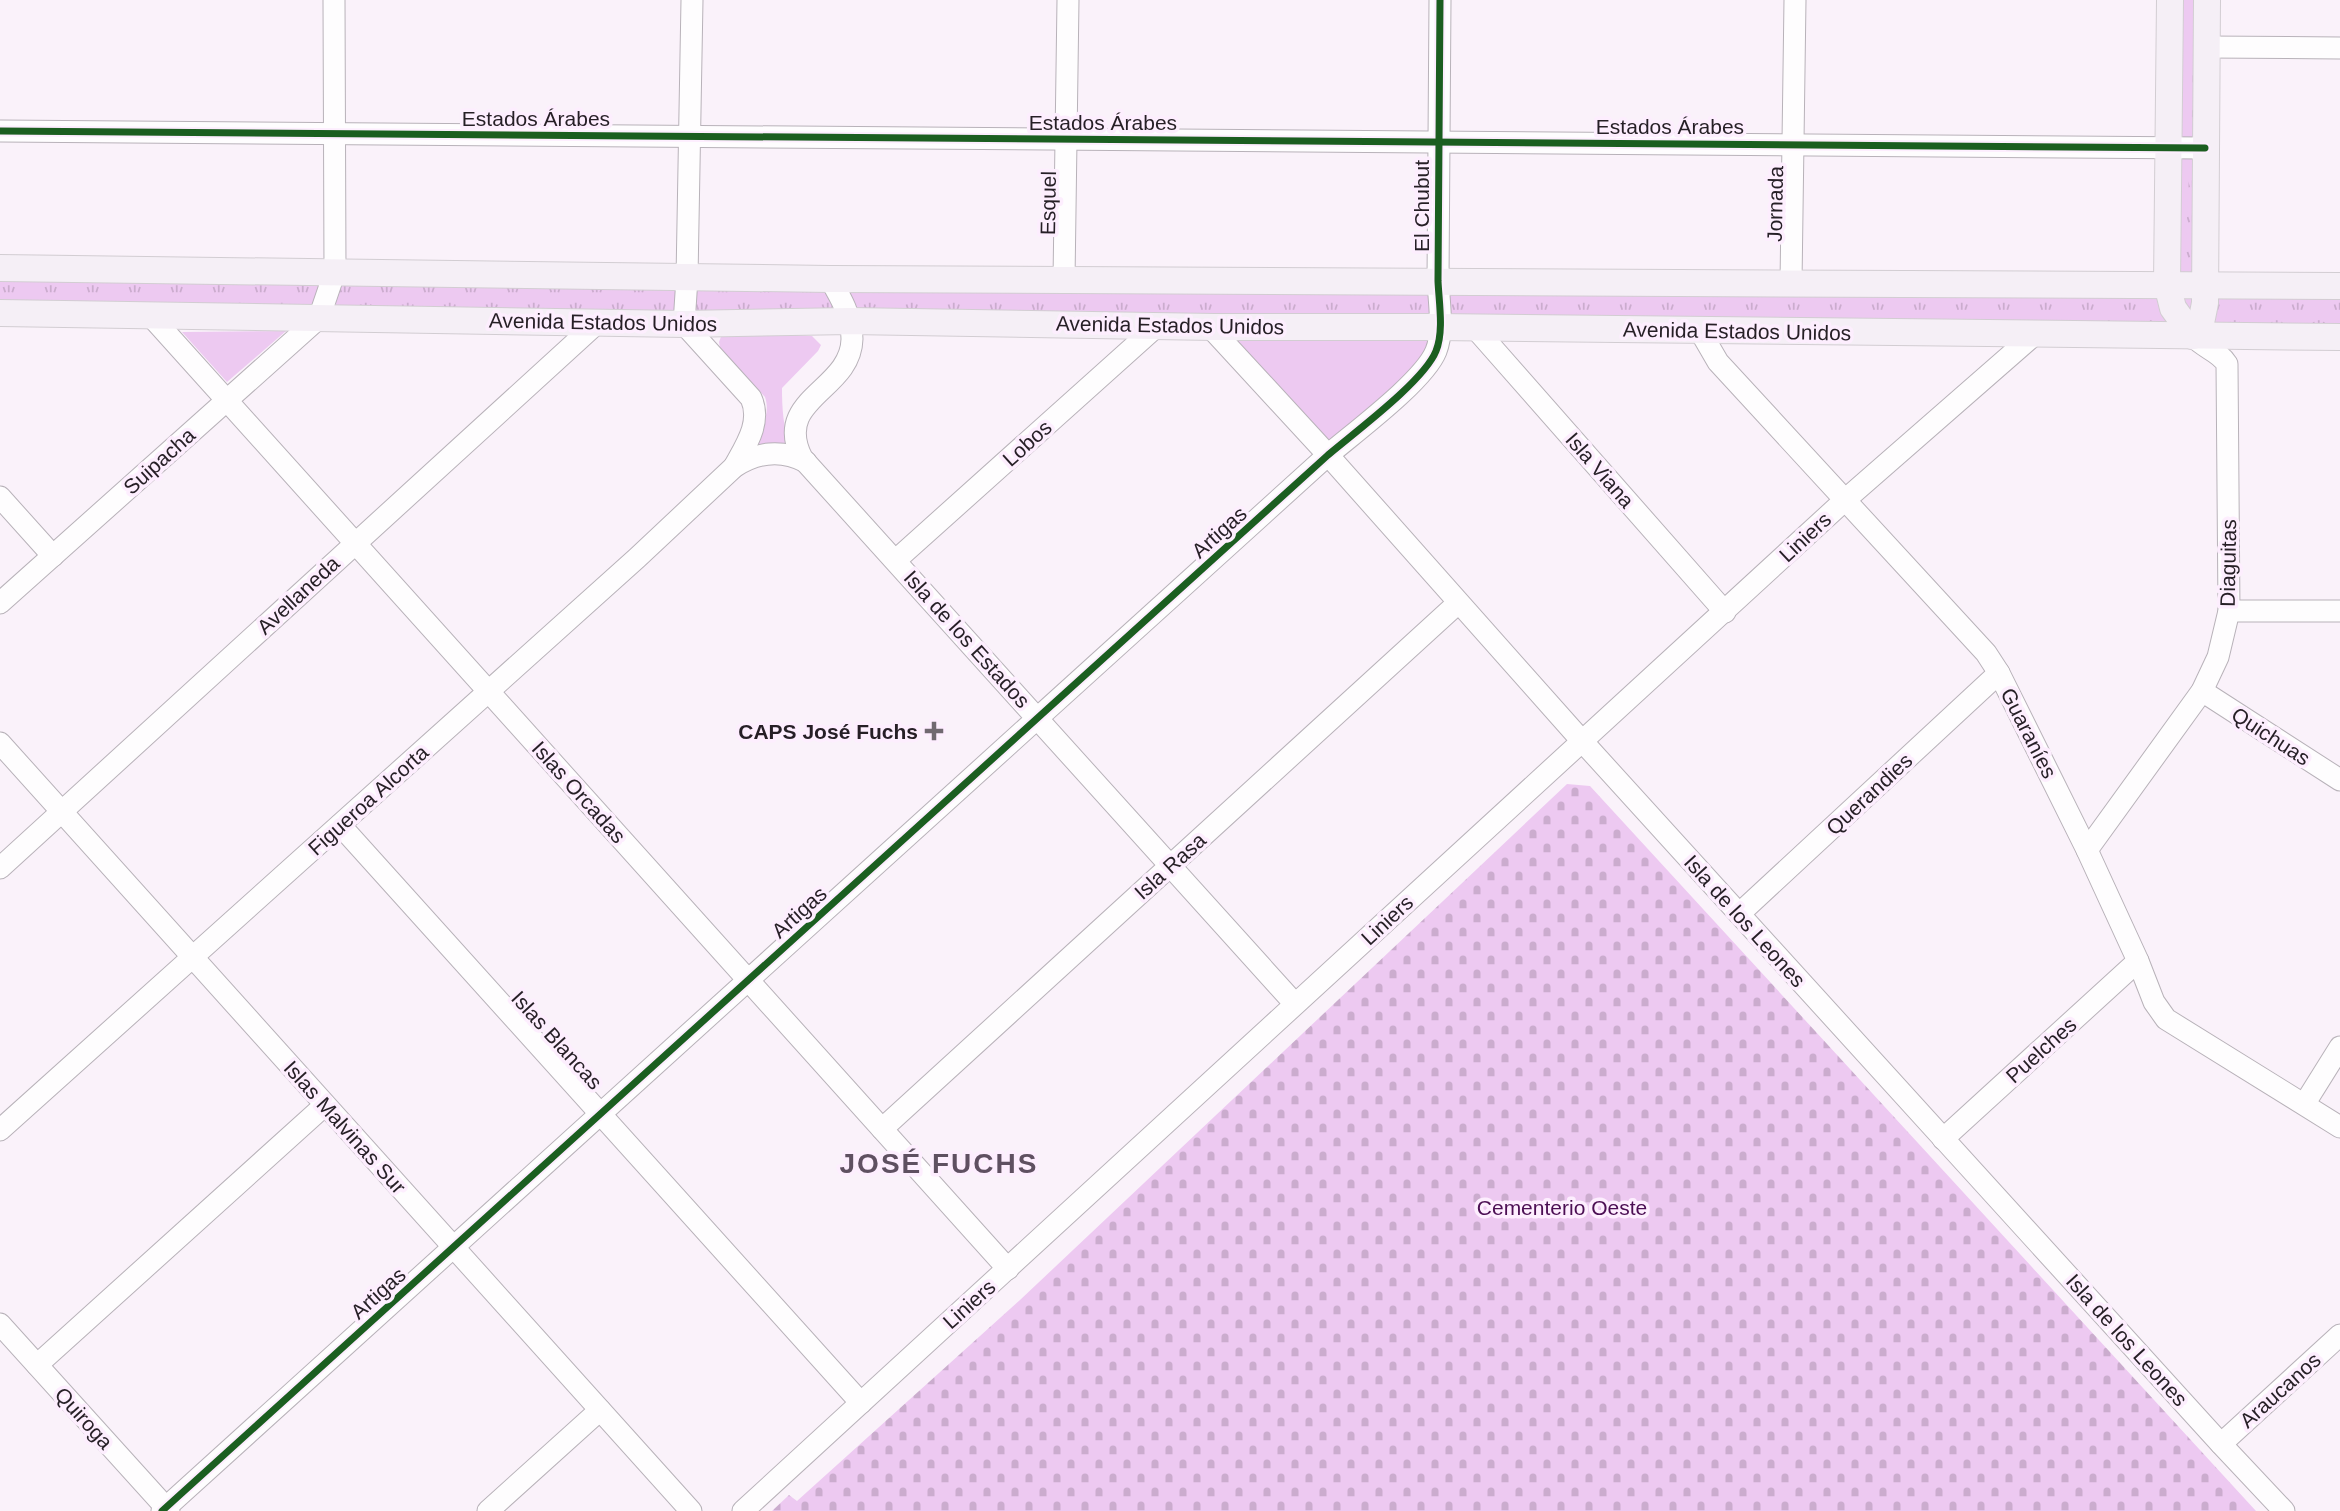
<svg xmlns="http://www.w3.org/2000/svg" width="2340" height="1511" font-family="Arial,sans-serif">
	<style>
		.grass { fill: url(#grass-tufts) }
		.cemetery { fill: url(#cemetery-stones) }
		.park { fill: #edc9f1 }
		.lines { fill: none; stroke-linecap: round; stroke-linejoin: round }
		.minor-casing { stroke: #b8b2b9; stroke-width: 23 }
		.major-casing { stroke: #d2cdd2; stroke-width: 28 }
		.minor { stroke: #fefdfe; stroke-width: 21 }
		.major { stroke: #f5eff6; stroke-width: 26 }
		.cycleway-casing { stroke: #fdeefe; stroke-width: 11 }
		.cycleway { stroke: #1b5e20; stroke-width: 7 }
		.poi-dot { fill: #706970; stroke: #fdeefe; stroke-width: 2.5 }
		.labels { text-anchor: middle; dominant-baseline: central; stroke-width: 7; stroke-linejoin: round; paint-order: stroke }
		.street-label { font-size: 21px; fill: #261f26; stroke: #fdeefe }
		.poi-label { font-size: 21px; font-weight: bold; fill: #261f26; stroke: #fdeefe; text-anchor: end }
		.park-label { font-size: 21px; fill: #4b0e53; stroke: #fdeefe }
		.district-label { font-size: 28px; font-weight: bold; letter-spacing: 2px; fill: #5f5061; stroke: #fdeefe }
	</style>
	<defs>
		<pattern id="grass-tufts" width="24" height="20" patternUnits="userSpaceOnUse" patternTransform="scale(1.75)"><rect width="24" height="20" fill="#edc9f1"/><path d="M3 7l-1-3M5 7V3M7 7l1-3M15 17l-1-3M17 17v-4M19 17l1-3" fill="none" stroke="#cbacce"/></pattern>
		<pattern id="cemetery-stones" width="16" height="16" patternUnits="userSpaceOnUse" patternTransform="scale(1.75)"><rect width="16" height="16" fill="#edc9f1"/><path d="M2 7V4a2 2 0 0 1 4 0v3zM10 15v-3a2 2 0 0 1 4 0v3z" fill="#cbacce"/></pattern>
	</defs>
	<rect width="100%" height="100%" fill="#faf2fa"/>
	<path class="grass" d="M2170,0H2207L2205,285L2340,286V337L0,313V268L2167,284Z"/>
	<path class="cemetery" d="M1567,784L1590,786L2256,1511H772L789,1495L797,1501L1020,1300Z"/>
	<g class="park">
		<path d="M2177,0H2194L2192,108L2185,264H2182L2176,117Z"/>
		<path d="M1214,327H1435L1420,376L1328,455Z"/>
		<path d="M286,331L227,382L182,332Z"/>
		<path d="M728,332L812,336L821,345L818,351L782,388C782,407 783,429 791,447L752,446C761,430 771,415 765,397L720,348L719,342L722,334Z"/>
	</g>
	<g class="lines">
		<defs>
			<g id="minor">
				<path d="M692,0L687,278L684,324L751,398C762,422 746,445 734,467"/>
				<path d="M2206,47L2340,48"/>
				<path d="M0,131L2205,148"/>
				<path d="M830,279C841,298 852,317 852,339C851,391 772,398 802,458L1295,1004"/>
				<path d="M1064,280L1068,0"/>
				<path d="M1791,283L1795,0"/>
				<path d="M150,315L1008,1269"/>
				<path d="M1210,327L1328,455L1582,741L2221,1444L2284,1511"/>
				<path d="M1475,328L1725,612"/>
				<path d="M1700,331L1718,362L1986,653L1999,673L2087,850L2138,961L2154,1002L2166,1019L2340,1127"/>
				<path d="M0,497L53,556"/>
				<path d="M896,560L1158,325"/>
				<path d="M0,603L319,318L335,271L334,0"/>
				<path d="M2229,611H2340"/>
				<path d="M2202,691L2340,780"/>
				<path d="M0,743L691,1511"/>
				<path d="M340,825L861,1403"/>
				<path d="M2087,850L2202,691L2218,657L2229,611L2227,364C2219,351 2203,348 2193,336"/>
				<path d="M0,868L597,323"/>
				<path d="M1739,914L1999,673"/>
				<path d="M2305,1103L2340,1047"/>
				<path d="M882,1129L1458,603"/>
				<path d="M0,1130L637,558L734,467C757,452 782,449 806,462"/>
				<path d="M1943,1139L2138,961"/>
				<path d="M0,1324L169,1511"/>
				<path d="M37,1365L325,1105"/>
				<path d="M2221,1444L2340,1335"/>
				<path d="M162,1511L1328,455C1355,432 1424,381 1436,351C1444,331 1439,303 1438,281L1440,0"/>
				<path d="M488,1511L600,1410"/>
				<path d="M743,1511L1845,500L2035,334"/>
			</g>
			<g id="major">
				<path d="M2170,0L2167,284L2173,308L2193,336"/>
				<path d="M0,268L830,279L2340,286"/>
				<path d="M0,313L684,324L850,321L1214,327H1435L2340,337"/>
				<path d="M2193,336L2200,328L2205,303L2207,0"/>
			</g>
		</defs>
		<use href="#minor" class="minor-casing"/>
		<use href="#major" class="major-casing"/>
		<use href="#minor" class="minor"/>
		<use href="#major" class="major"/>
		<defs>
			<g id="cycleway">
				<path d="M0,131L2205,148"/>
				<path d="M162,1511L1328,455C1355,432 1424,381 1436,351C1444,331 1439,303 1438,281L1440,0"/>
			</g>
		</defs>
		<use href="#cycleway" class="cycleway-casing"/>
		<use href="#cycleway" class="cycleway"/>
	</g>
	<path class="poi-dot" d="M930.5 720.5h7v7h7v7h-7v7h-7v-7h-7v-7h7z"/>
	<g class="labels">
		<g class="street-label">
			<text x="536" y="118">Estados Árabes</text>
			<text x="1103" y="122">Estados Árabes</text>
			<text x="1670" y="126">Estados Árabes</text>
			<text transform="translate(1048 203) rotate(-89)">Esquel</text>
			<text transform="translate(1775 204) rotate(-89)">Jornada</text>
			<text transform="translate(1421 206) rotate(-90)">El Chubut</text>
			<text transform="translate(603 322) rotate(1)">Avenida Estados Unidos</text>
			<text transform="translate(1170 325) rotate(1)">Avenida Estados Unidos</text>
			<text transform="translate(1737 331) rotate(1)">Avenida Estados Unidos</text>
			<text transform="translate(1027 443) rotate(-42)">Lobos</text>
			<text transform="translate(159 461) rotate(-42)">Suipacha</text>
			<text transform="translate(1600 470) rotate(49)">Isla Viana</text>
			<text transform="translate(1219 532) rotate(-42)">Artigas</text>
			<text transform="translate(1805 537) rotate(-43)">Liniers</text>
			<text transform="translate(2228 563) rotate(-89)">Diaguitas</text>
			<text transform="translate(298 595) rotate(-43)">Avellaneda</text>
			<text transform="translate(967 639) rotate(48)">Isla de los Estados</text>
			<text transform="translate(2029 733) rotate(63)">Guaraníes</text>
			<text transform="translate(2271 736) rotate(33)">Quichuas</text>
			<text transform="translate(579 792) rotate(48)">Islas Orcadas</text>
			<text transform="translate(1869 794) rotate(-43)">Querandies</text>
			<text transform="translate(368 800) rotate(-42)">Figueroa Alcorta</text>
			<text transform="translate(1170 866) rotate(-42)">Isla Rasa</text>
			<text transform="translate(799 912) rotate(-42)">Artigas</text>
			<text transform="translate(1387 920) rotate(-43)">Liniers</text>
			<text transform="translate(1745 921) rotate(48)">Isla de los Leones</text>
			<text transform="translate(557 1040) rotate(48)">Islas Blancas</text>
			<text transform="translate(2041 1050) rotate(-42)">Puelches</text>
			<text transform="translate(345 1127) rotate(48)">Islas Malvinas Sur</text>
			<text transform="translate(378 1293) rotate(-42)">Artigas</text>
			<text transform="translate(969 1304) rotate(-42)">Liniers</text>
			<text transform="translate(2127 1340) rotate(48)">Isla de los Leones</text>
			<text transform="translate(2280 1390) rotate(-42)">Araucanos</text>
			<text transform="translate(84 1418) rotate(48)">Quiroga</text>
		</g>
		<g class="poi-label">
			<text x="918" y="731">CAPS José Fuchs</text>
		</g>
		<g class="park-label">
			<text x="1562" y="1207">Cementerio Oeste</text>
		</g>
		<g class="district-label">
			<text x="939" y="1163">JOSÉ FUCHS</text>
		</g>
	</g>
</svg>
